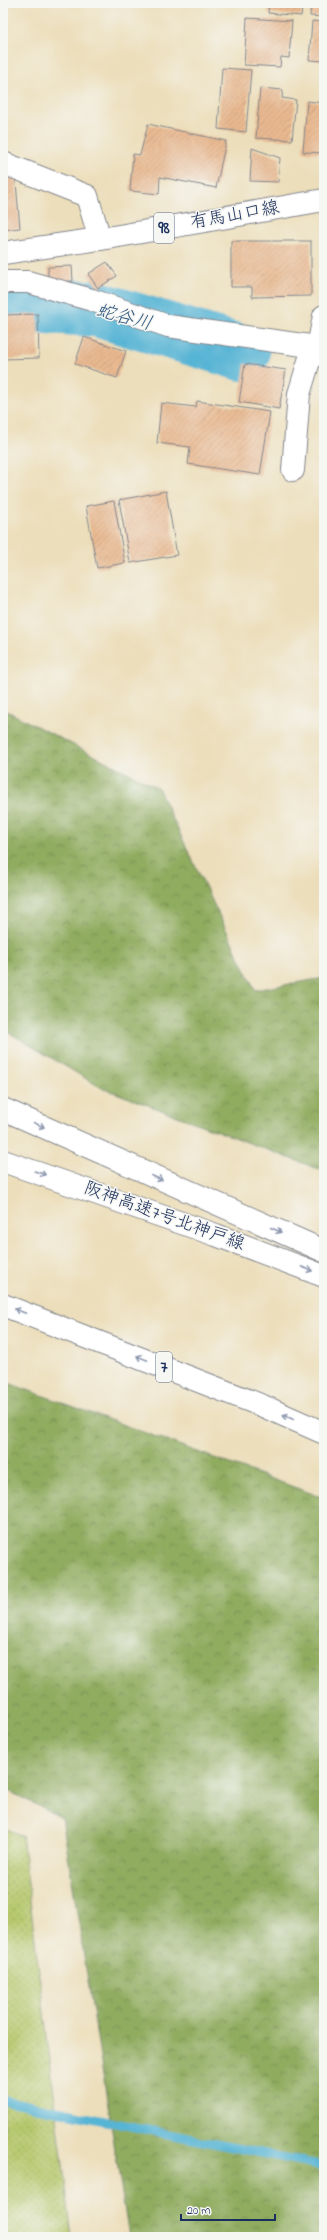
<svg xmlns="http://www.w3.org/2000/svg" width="327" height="2240" font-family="'Indie Flower','Klee One',sans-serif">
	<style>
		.grass { fill: url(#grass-dots); stroke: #687b64 }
		.forest { fill: url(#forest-crowns); stroke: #566e5e }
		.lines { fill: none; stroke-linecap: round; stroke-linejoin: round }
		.stream { stroke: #56b4d4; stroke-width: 9 }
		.river { stroke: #56b4d4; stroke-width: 56 }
		.building { fill: url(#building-hatch) }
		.minor-casing { stroke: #84868c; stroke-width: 24 }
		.major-casing { stroke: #84868c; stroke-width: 24 }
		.highway-casing { stroke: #84868c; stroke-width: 24 }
		.minor { stroke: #fff; stroke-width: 22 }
		.major { stroke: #fff; stroke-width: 22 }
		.highway { stroke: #fff; stroke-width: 22 }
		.oneway { stroke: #8d97ae }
		.labels { text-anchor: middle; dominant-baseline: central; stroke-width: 3; stroke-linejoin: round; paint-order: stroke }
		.shield { fill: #f6f6f2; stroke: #5d6b8a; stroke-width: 1 }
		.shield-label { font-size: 17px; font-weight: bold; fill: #1b2f5e }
		.street-label { font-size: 18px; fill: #1b2f5e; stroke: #f6f6f2 }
		.water-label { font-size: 19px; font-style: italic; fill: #2d5781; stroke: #f6f6f2 }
	</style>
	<defs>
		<pattern id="grass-dots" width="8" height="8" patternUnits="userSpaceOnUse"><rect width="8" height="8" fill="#b5c76b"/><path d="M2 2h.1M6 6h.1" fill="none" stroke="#9bab5f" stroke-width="1.8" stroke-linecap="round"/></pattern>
		<pattern id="forest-crowns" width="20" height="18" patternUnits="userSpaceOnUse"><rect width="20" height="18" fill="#90ac5f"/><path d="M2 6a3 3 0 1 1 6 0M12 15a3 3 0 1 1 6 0" fill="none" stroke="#758c52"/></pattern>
		<pattern id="building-hatch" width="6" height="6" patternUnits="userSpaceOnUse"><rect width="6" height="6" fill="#e9b990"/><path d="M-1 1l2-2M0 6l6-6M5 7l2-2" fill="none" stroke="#c79f7f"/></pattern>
	</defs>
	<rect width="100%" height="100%" fill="#f6f6f2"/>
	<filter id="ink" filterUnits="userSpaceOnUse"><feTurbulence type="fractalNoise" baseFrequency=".025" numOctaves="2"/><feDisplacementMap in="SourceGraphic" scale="8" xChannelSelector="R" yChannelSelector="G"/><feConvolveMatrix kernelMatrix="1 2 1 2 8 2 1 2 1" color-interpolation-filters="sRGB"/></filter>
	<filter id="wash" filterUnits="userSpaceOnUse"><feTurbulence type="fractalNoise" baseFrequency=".012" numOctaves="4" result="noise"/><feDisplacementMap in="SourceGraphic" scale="16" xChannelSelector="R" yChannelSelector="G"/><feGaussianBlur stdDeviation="0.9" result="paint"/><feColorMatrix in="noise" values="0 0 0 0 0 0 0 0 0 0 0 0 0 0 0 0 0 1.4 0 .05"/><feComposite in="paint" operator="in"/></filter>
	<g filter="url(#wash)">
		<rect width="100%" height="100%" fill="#ecdeba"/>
		<path class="grass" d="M3,1827L22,1836L72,2237H3Z"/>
		<g class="forest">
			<path d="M3,709L158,788L255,990L324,978V1171L100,1087L3,1029Z"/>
			<path d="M3,1381L324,1498V2237H129L62,1818L3,1788Z"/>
		</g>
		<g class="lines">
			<path class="stream" d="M3,2100L324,2166"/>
			<path class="river" d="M3,308L29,305L97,309L242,353"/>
		</g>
		<g id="blocks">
			<g class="building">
				<path d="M269,3H303L301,16L268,13Z"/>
				<path d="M311,3H324V17L310,16Z"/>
				<path d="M247,18L292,21L289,58L281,57L280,67L244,65Z"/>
				<path d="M312,21L324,22V61L309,60Z"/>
				<path d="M222,68L251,70L246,132L218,129Z"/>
				<path d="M260,88L283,90L282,98L296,100L292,140L256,138Z"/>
				<path d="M307,101L324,103V153L303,152Z"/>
				<path d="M148,124L226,141L216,188L160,177L159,194L130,191L133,154L140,155Z"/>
				<path d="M252,148L280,158L278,182L250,181Z"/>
				<path d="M15,171L20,228L3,230V172Z"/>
				<path d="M231,241H311V296L252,297V287H231Z"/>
				<path d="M107,262L117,276L98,288L88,274Z"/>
				<path d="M72,266L73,281L48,282V267Z"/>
				<path d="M38,314L39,358L3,359V315Z"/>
				<path d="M84,337L126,351L117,378L75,364Z"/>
				<path d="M245,364L286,370L279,409L239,402Z"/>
				<path d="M197,401L270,412L260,475L188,464L190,447L157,443L161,403L196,407Z"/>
				<path d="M166,491L177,555L130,563L119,500Z"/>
				<path d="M114,501L125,563L97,568L86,506Z"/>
			</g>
		</g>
	</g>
	<g filter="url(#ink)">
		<use href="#blocks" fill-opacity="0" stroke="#84868c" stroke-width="1"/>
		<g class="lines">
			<defs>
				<g id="minor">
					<path d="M3,163L87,196L100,239"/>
					<path d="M3,282H28L92,300L168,326L324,348"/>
					<path d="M293,470L299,394L309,361L318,348L324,316"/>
				</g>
				<path id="major" d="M3,253L113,237L324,200"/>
				<g id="highway">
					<path d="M3,1109L324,1251"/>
					<path d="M3,1161L216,1235L324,1276"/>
					<path d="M3,1305L263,1406L324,1433"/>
				</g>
			</defs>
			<use href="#minor" class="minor-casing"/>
			<use href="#major" class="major-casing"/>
			<use href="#highway" class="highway-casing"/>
			<use href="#minor" class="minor"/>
			<use href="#major" class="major"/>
			<use href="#highway" class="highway"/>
		</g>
		<defs><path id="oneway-shaft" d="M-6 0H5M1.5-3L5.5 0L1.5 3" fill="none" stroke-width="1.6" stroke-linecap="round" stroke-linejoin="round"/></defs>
		<g class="oneway">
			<use href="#oneway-shaft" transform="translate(39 1125) rotate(24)"/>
			<use href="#oneway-shaft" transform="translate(40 1173) rotate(19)"/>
			<use href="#oneway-shaft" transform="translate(157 1178) rotate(24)"/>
			<use href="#oneway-shaft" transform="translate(276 1230) rotate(24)"/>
			<use href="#oneway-shaft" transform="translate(307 1269) rotate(21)"/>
			<use href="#oneway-shaft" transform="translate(20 1311) rotate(-159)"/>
			<use href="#oneway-shaft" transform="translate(142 1358) rotate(-158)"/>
			<use href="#oneway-shaft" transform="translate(288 1417) rotate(-156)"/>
		</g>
	</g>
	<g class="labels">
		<g class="shield">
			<rect x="154" y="213" width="20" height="30" rx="3"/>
			<rect x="156" y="1352" width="16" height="30" rx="3"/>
		</g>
		<g class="shield-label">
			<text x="164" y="228">98</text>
			<text x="164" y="1367">7</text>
		</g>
		<g class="street-label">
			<text transform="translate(235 216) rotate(-10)">有馬山口線</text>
			<text transform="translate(164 1217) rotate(20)">阪神高速7号北神戸線</text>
		</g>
		<g class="water-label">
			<text transform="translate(124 318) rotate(15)">蛇谷川</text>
		</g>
	</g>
	<rect width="327" height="2240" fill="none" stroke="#f6f6f2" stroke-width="16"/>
	<path d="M181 2214v6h94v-6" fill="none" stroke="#1b2f5e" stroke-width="2"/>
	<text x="187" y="2214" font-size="12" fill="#1b2f5e" stroke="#f6f6f2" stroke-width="3" paint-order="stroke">20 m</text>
</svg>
